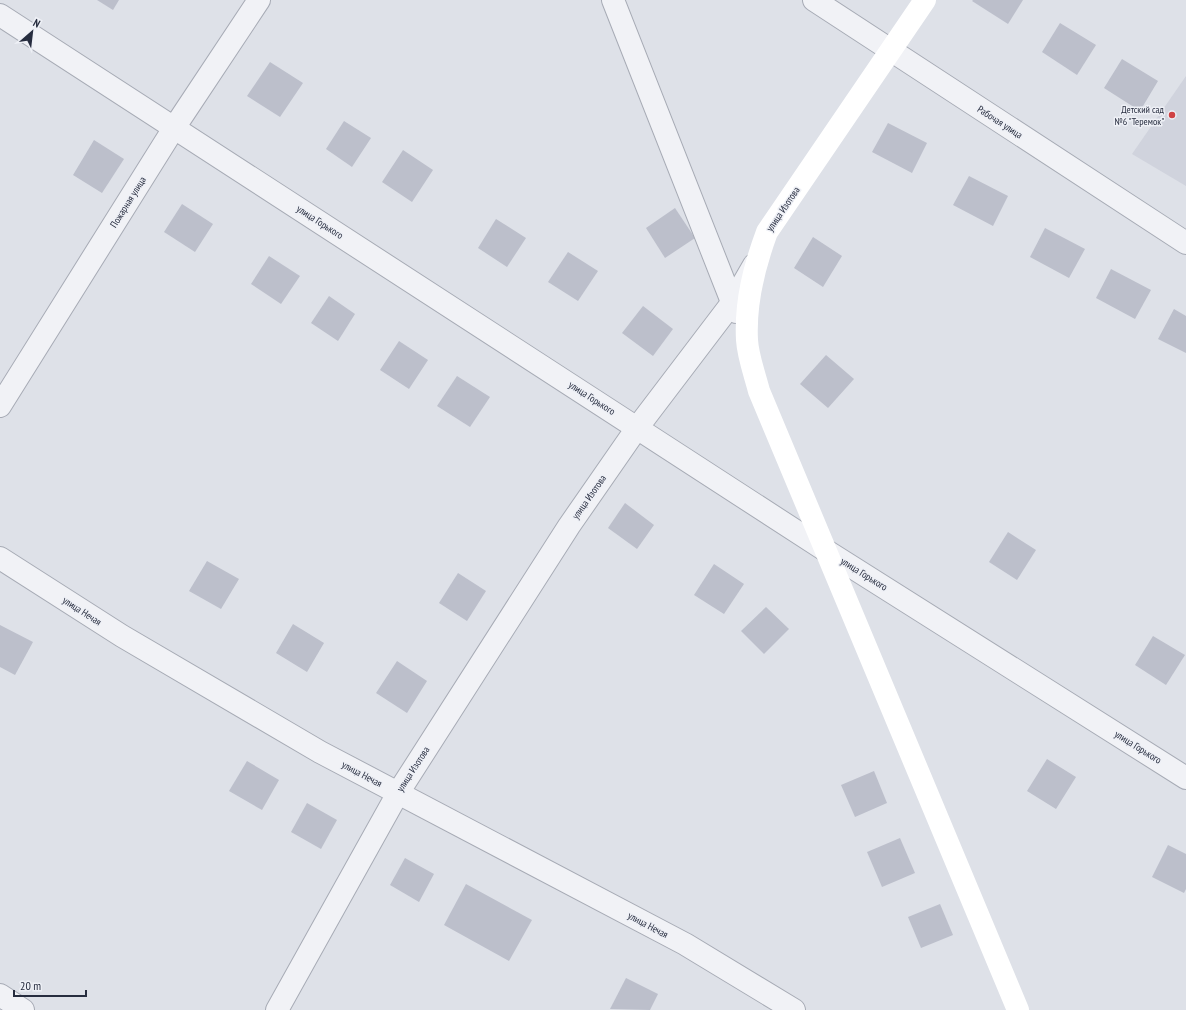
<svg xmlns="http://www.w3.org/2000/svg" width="1186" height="1010" font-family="'PT Sans Narrow',sans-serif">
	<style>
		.built { fill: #d0d3dd }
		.building { fill: #bcbfcb }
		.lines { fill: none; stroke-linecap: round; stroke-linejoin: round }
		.street-casing { stroke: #a7abb5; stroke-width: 24 }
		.street { stroke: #f1f2f6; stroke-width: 22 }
		.secondary { stroke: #fff; stroke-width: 22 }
		.poi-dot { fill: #cf4244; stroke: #eef0f6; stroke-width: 1.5 }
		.labels { text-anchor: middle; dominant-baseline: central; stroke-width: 3; stroke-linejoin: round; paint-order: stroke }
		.poi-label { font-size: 10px; fill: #272d3f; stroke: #eef0f6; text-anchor: end }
		.street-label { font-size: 10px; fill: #272d3f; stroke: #eef0f6 }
	</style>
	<rect width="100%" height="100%" fill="#dee1e8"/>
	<path class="built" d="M1186,76V186L1132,154Z"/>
	<g class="building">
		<path d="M97,0H119L113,10Z"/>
		<path d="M973,0H1023L1008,24L972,1Z"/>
		<path d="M1060,23L1096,45L1077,75L1042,52Z"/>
		<path d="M1122,59L1158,81L1140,111L1104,88Z"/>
		<path d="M270,62L303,83L280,117L247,96Z"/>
		<path d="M344,121L371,138L352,167L326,149Z"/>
		<path d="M888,123L927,143L912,173L872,152Z"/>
		<path d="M94,140L124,159L102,193L73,175Z"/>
		<path d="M403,150L433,170L412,202L382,182Z"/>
		<path d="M969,176L1008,196L993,226L953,205Z"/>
		<path d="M182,204L213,224L195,252L164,232Z"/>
		<path d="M675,208L695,238L665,258L646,228Z"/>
		<path d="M496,219L526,238L507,267L478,248Z"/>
		<path d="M1045,228L1085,249L1069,278L1030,257Z"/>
		<path d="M813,237L842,256L823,287L794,268Z"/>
		<path d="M568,252L598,271L578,301L548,282Z"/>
		<path d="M269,256L300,276L281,304L251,284Z"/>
		<path d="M1111,269L1151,290L1135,319L1096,298Z"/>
		<path d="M329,296L355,314L338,341L311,323Z"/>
		<path d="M643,306L673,329L653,356L622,333Z"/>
		<path d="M1174,309L1186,316V353L1158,339Z"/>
		<path d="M399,341L428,360L409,389L380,370Z"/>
		<path d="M826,355L854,379L828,408L800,384Z"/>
		<path d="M457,376L490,397L470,427L437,406Z"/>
		<path d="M625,503L654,525L637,549L608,528Z"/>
		<path d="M1008,532L1036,550L1017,580L989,562Z"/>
		<path d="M207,561L239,579L221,609L189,591Z"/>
		<path d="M714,564L744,584L724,614L694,595Z"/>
		<path d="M458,573L486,591L467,621L439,603Z"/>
		<path d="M766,607L789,629L764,654L741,631Z"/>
		<path d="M293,624L324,643L307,672L276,653Z"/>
		<path d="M0,625L33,642L15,675L0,667Z"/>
		<path d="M1153,636L1185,655L1166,685L1135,665Z"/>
		<path d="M397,661L427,681L407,713L376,693Z"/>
		<path d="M1047,759L1076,777L1056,809L1027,791Z"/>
		<path d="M247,761L279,780L262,810L229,791Z"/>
		<path d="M874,771L887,803L855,817L841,785Z"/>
		<path d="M307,803L337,820L321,849L291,832Z"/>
		<path d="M900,838L915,873L882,887L867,852Z"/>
		<path d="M1168,845L1186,854V889L1184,893L1152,877Z"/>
		<path d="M405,858L434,874L419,902L390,885Z"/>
		<path d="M466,884L532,920L509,961L444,925Z"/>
		<path d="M940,904L953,935L921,948L908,917Z"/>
		<path d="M626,978L658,994L650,1010L610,1009Z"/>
	</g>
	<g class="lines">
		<defs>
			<g id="street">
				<path d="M613,0L736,312"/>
				<path d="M814,0L1186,243"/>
				<path d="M0,15L825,550L1186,778"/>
				<path d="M0,406L174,128L259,0"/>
				<path d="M0,558L122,636L320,752L685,944L794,1010"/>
				<path d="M0,995L23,1010"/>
				<path d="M277,1010L398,793L569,526L637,428L732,303L754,265"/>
			</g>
		</defs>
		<use href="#street" class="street-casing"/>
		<use href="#street" class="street"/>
		<path class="secondary" d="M925,0L767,232C754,267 745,302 747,340C748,357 755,375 759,391L1018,1010"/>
	</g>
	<circle class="poi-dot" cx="1172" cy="115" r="4"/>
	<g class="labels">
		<g class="poi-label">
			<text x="1164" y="109">Детский сад<tspan x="1164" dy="12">№6 "Теремок"</tspan></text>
		</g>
		<g class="street-label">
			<text transform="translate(1000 122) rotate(33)">Рабочая улица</text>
			<text transform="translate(128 202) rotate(-58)">Пожарная улица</text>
			<text transform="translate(783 209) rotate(-56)">улица Изотова</text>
			<text transform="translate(320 222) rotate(33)">улица Горького</text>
			<text transform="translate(592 398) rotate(33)">улица Горького</text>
			<text transform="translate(589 497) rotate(-55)">улица Изотова</text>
			<text transform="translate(864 574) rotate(32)">улица Горького</text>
			<text transform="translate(82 611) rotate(33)">улица Нечая</text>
			<text transform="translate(1138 747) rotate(32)">улица Горького</text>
			<text transform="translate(413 769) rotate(-57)">улица Изотова</text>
			<text transform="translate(362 774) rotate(28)">улица Нечая</text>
			<text transform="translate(648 925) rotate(28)">улица Нечая</text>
		</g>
	</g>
	<g transform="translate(32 32) rotate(28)" stroke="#eef0f6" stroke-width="3" paint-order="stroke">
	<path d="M0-3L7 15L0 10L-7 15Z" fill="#272d3f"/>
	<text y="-6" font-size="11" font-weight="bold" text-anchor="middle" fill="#272d3f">N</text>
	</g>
	<path d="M14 990v6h72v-6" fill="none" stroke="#272d3f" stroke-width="2"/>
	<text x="20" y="990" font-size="12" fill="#272d3f" stroke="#eef0f6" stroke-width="3" paint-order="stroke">20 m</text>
</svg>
